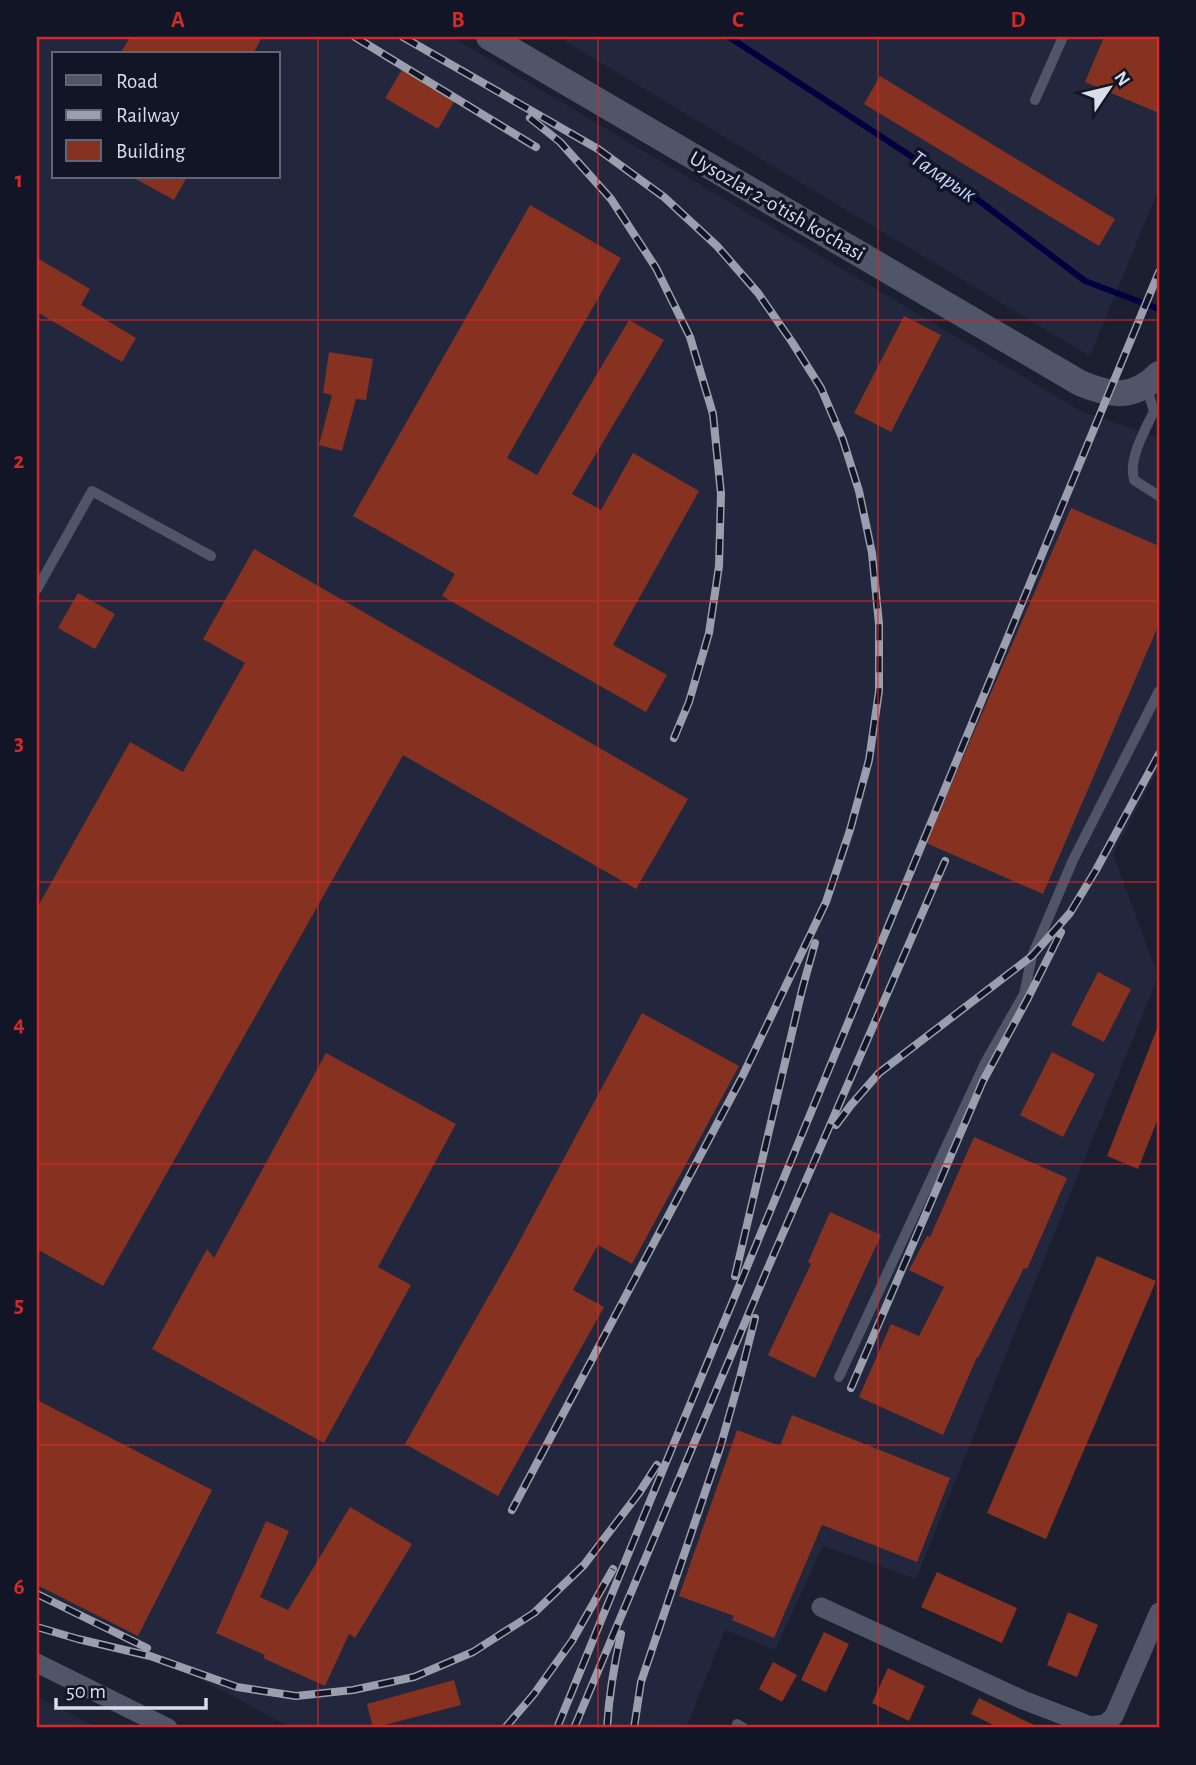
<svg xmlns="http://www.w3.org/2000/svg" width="1196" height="1765" font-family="'Alegreya Sans',sans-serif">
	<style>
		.built { fill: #22273e; fill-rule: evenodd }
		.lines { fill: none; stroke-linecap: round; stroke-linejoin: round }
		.stream { stroke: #000041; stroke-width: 6 }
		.building { fill: #873121 }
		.lane { stroke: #505568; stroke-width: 10 }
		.street { stroke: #505568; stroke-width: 19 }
		.secondary { stroke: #505568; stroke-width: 26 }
		.rail-casing { stroke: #9b9fad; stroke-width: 8 }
		.rail { stroke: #121526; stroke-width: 5; stroke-dasharray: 16; stroke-linecap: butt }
		.grid { fill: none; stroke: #d62828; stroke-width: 2; stroke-opacity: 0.55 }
		.labels { text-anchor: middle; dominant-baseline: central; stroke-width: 7; stroke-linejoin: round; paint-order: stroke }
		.street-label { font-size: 21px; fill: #d9dde9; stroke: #121526 }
		.water-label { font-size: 23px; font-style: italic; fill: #c1d7ff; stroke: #121526 }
		.neatline { fill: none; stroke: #d62828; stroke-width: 2.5 }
		.grid-label { font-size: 23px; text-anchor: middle; font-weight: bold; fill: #d62828 }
	</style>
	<rect width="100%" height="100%" fill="#1b1f30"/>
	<g class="built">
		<path d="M37,37H452L1081,411L1159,438V767L1113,854L1158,976L916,1579L823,1546L775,1650L725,1630L686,1728H292L37,1593ZM54,54H278V177H54Z"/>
		<path d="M558,37H1159V188L1090,356Z"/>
		<path d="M37,1697L99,1728H37Z"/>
	</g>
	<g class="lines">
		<path class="stream" d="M729,37L978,200L1085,281L1159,309"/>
	</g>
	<g class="building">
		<path d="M130,37H262L253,54H120Z"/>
		<path d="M1104,37H1159V113L1085,82Z"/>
		<path d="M403,68L455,100L438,129L385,98Z"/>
		<path d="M880,76L1115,219L1099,246L864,104Z"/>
		<path d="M132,177H187L174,200Z"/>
		<path d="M530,205L621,258L507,458L537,475L629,320L664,340L572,494L601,510L633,453L699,491L613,645L667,675L646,712L442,596L455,574L353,516Z"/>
		<path d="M37,258L90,289L81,305L136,338L122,362L37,312Z"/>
		<path d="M904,316L941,335L891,432L854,413Z"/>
		<path d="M329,352L373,359L366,400L356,399L342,451L319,445L332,395L323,393Z"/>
		<path d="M1071,508L1159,546V624L1043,894L926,843Z"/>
		<path d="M254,549L688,799L636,889L403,755L103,1286L37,1249V908L130,742L183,772L245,663L203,639Z"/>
		<path d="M78,593L115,614L95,649L58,628Z"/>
		<path d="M1098,972L1131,989L1104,1042L1071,1025Z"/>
		<path d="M642,1013L739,1066L632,1264L598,1245L573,1290L604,1307L498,1496L405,1444L512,1255Z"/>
		<path d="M1158,1026L1159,1116L1138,1169L1107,1156Z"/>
		<path d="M1052,1052L1095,1074L1063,1137L1020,1115Z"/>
		<path d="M326,1053L456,1124L378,1267L411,1285L324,1443L152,1349L207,1249L214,1258Z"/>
		<path d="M974,1137L1067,1178L1027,1269L1024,1268L978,1358L977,1357L943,1435L859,1397L891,1324L919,1336L944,1287L909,1270L927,1236L930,1237Z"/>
		<path d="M830,1212L881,1235L815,1378L768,1355L811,1264L808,1262Z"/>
		<path d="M1097,1256L1156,1281L1046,1539L987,1513Z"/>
		<path d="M37,1400L212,1490L138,1636L37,1585Z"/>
		<path d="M792,1415L950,1478L917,1562L822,1525L774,1638L732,1620L734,1616L679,1596L737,1430L780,1446Z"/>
		<path d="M350,1507L412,1544L355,1638L349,1634L325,1686L263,1658L265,1655L216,1633L266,1521L289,1531L260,1597L288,1610Z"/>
		<path d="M937,1572L1017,1608L1002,1643L921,1607Z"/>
		<path d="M1068,1612L1098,1625L1077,1677L1047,1665Z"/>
		<path d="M824,1632L849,1644L826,1692L801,1680Z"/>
		<path d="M773,1662L797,1675L782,1702L759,1689Z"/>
		<path d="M888,1668L925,1686L909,1721L872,1703Z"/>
		<path d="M454,1680L461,1705L373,1728L367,1704Z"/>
		<path d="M979,1698L1040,1728H999L971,1714Z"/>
	</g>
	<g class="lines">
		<g class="lane">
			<path d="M1035,100L1063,37"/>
			<path d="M1146,386L1154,411C1145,431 1128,458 1134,480L1159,496"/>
			<path d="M37,589L92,491L211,556"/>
			<path d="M839,1377L985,1063L1024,994L1032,956L1073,860L1159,691"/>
			<path d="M737,1724L744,1728"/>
		</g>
		<g class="street">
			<path d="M821,1607L1023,1700L1091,1726L1105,1724L1114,1716L1159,1612"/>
			<path d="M37,1663L168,1728"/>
		</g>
		<path class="secondary" d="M489,37L1080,383C1111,396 1133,400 1159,374"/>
		<defs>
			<g id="rail">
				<path d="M355,37L536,147"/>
				<path d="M403,37L598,149L664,197L717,246L758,293L792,342L821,388L843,440L859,491L872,553L879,624V691L869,760L850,830L826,902L742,1077L512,1510"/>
				<path d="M530,118L560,142L611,199L656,268L690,337L713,414L721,494L719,566L709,633L689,702L674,738"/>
				<path d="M836,1125L851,1105L879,1073L1032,956L1070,913L1096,870L1159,754"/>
				<path d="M735,1276L802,990L815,943"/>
				<path d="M851,1388L983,1081L1028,998L1061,932"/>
				<path d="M37,1594L147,1648"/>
				<path d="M37,1627L78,1639L150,1656L237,1687L296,1696L353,1690L414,1677L473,1652L534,1613L584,1565L639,1493L657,1465"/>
				<path d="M505,1728L534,1694L572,1641L613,1569"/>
				<path d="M557,1728L643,1518L1159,272"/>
				<path d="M574,1728L767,1270L945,861"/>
				<path d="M607,1728C609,1696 614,1665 621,1634"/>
				<path d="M634,1728L641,1682L720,1448L740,1377L755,1318"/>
			</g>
		</defs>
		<use href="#rail" class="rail-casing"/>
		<use href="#rail" class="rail"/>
	</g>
	<path class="grid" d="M318,37V1728M598,37V1728M878,37V1728M37,320H1159M37,601H1159M37,882H1159M37,1164H1159M37,1445H1159"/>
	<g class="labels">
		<g class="street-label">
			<text transform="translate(777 206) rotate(30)">Uysozlar 2-o'tish ko'chasi</text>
		</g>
		<g class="water-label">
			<text transform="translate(943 177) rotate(34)">Таларык</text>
		</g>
	</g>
	<rect width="1196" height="1765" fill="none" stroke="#121526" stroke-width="77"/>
	<rect x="52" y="52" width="228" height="126" fill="#121526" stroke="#626574" stroke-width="2"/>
	<rect x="66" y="75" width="35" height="10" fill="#505568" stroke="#626574" stroke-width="2"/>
	<text x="116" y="88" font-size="21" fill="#d9dde9">Road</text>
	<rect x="66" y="110" width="35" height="10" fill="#9b9fad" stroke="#626574" stroke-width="2"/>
	<text x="116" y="122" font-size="21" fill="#d9dde9">Railway</text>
	<rect x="66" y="140" width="35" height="21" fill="#873121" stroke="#626574" stroke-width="2"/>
	<text x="116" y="158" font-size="21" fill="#d9dde9">Building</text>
	<g transform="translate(1109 88) rotate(55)" stroke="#121526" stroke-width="5" paint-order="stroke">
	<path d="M0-5L12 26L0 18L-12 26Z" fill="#d9dde9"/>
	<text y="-10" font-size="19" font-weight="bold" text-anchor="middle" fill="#d9dde9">N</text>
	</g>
	<path d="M56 1698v10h150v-10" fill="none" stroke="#d9dde9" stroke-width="3.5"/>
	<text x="66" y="1698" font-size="21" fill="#d9dde9" stroke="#121526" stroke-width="5" paint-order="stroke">50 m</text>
	<rect x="38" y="38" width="1120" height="1688" class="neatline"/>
	<g class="grid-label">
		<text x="178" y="27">A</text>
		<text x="458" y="27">B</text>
		<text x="738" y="27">C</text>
		<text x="1018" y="27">D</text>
		<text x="19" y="187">1</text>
		<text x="19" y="468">2</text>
		<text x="19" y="750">3</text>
		<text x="19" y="1031">4</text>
		<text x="19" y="1312">5</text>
		<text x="19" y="1594">6</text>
	</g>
</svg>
